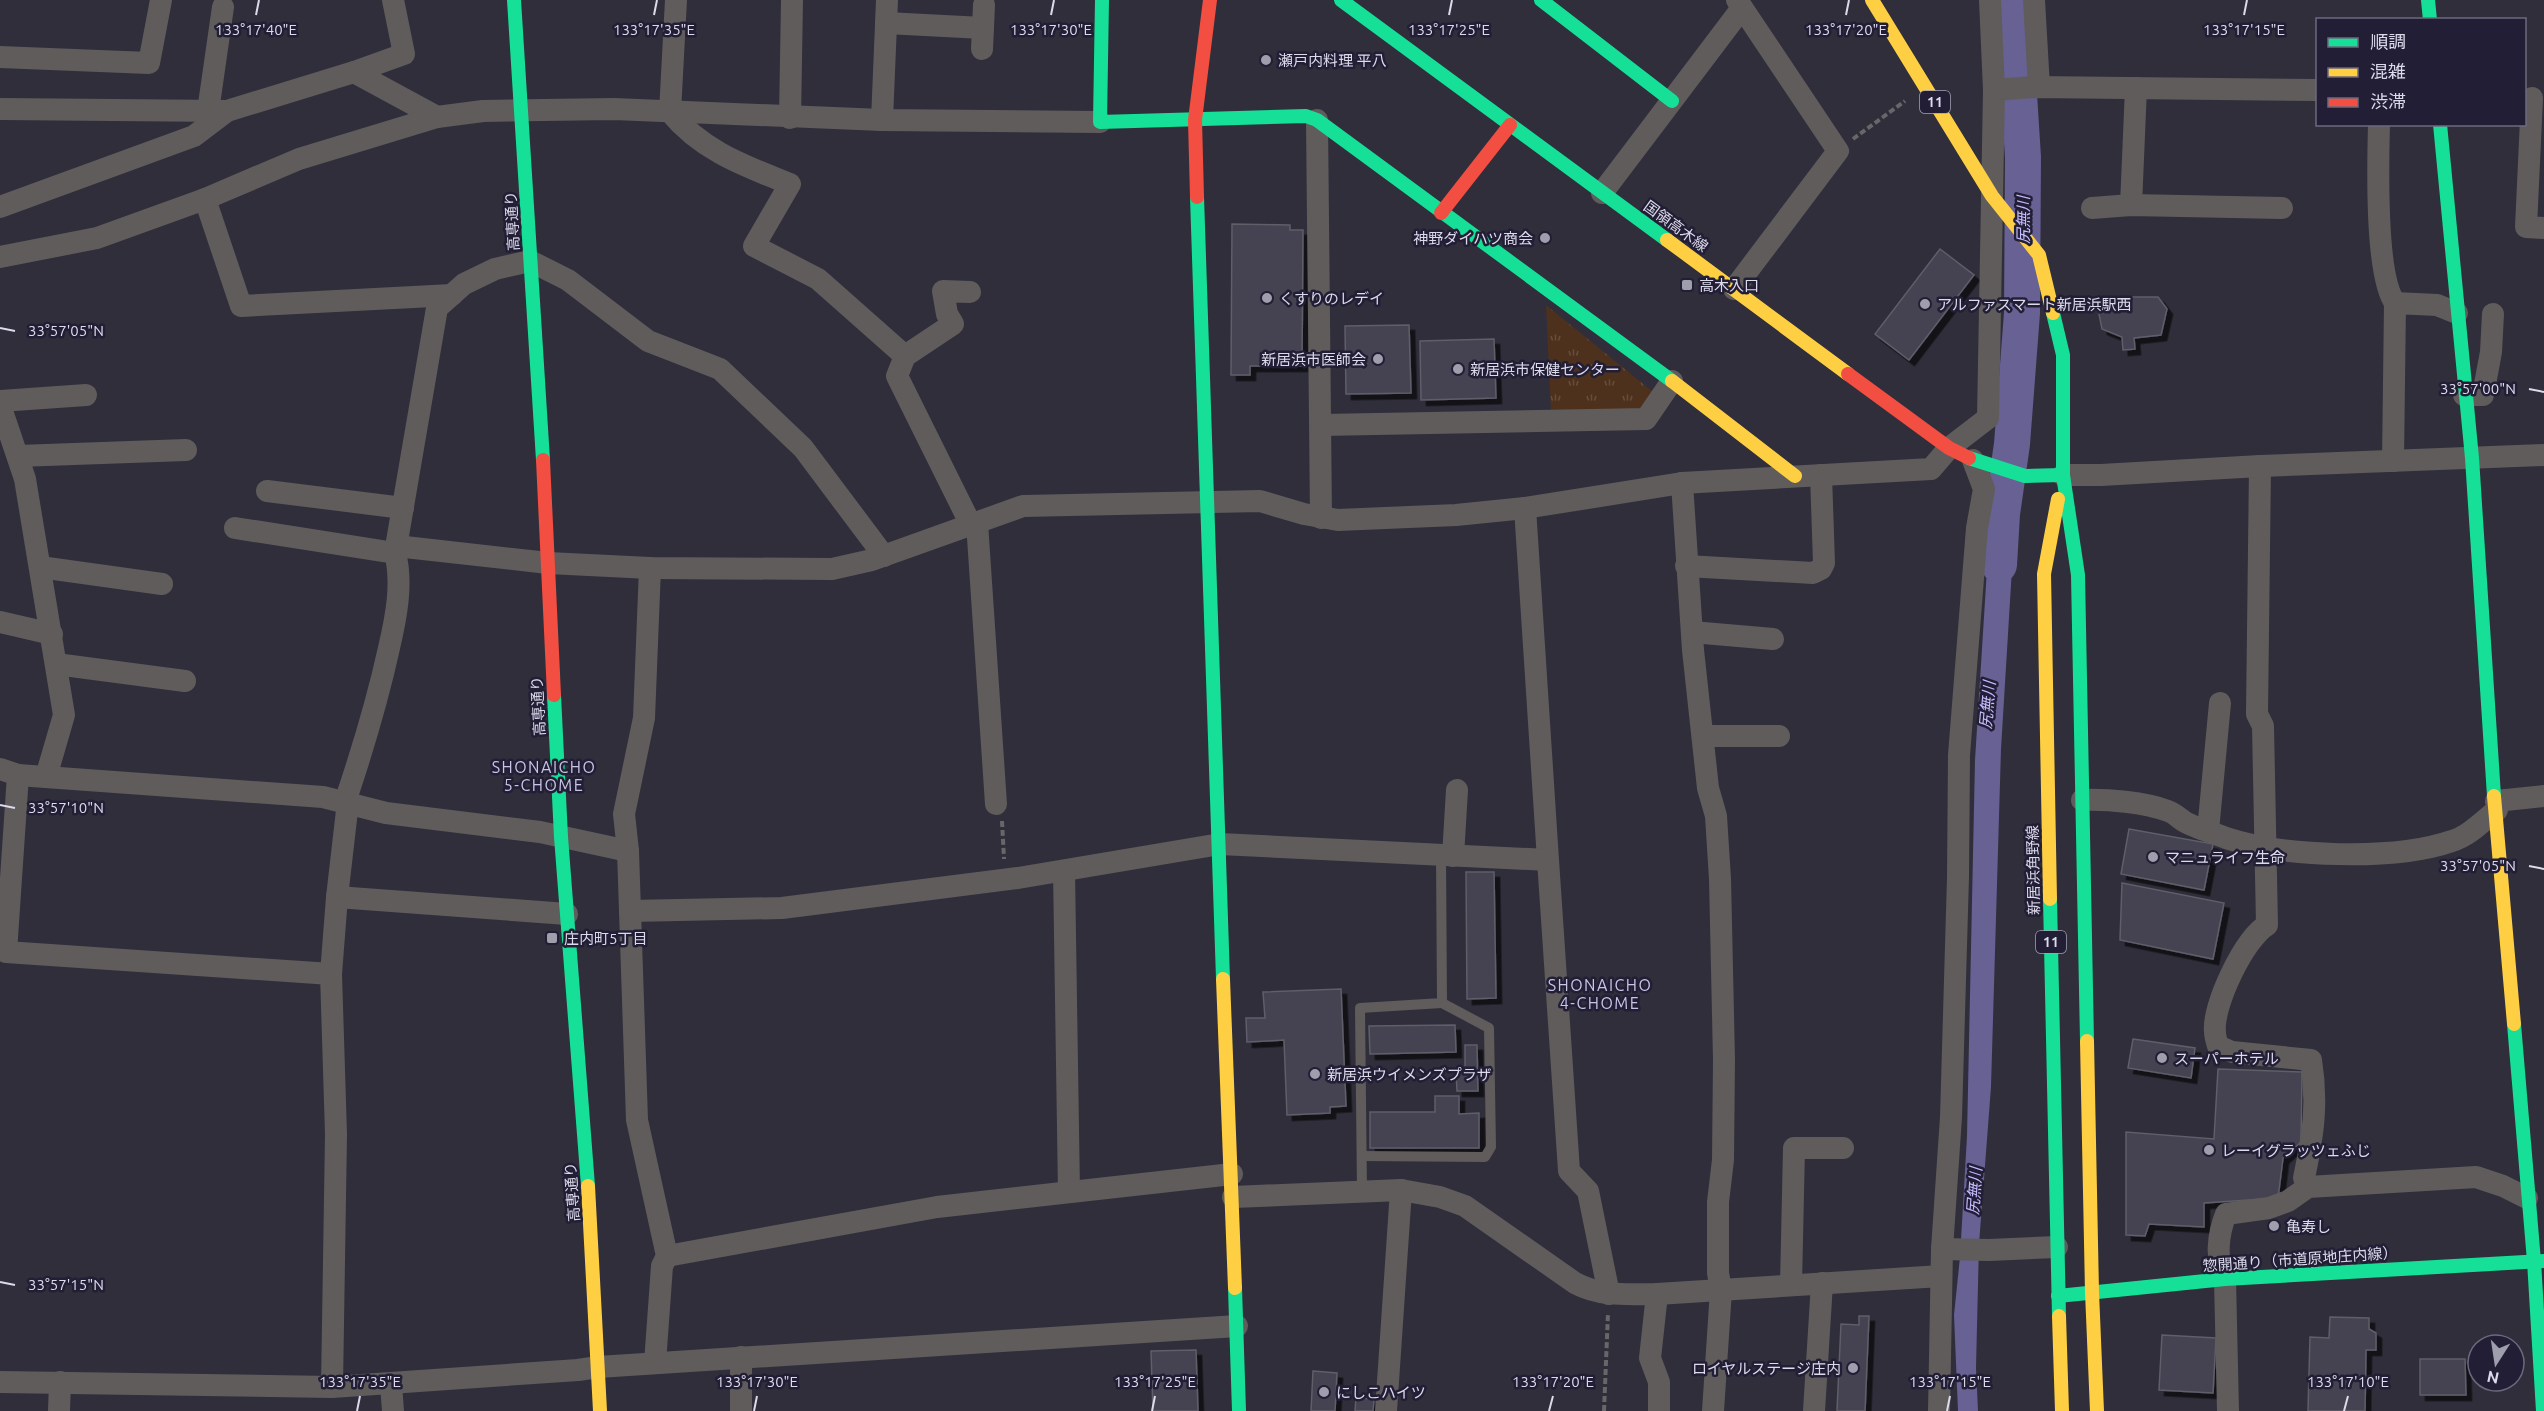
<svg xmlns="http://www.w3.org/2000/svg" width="2544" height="1411" font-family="Ubuntu,'Noto Sans JP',sans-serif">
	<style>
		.grass { fill: url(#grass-tufts) }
		.water { fill: #676194 }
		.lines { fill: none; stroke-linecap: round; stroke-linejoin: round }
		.river { stroke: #676194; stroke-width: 36 }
		.building { fill: #444251; stroke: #5f5e6a; stroke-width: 1.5; filter: url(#shadow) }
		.path { stroke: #686669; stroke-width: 4; stroke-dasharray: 6 3; stroke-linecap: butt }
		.lane { stroke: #605c5c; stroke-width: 10 }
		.street { stroke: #605c5c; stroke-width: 22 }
		.fast { stroke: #16e098; stroke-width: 14 }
		.slow { stroke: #ffcf43; stroke-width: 14 }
		.jam { stroke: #f24e42; stroke-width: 14 }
		.ticks { fill: none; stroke: #dcdaeb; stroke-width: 2 }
		.poi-dot { fill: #9f9ead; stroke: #221e36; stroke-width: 2 }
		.labels { text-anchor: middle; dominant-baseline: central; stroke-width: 5; stroke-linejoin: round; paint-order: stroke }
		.shield { fill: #221e36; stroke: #a4a2b5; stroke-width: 1.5 }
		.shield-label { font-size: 14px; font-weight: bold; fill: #dcdaeb }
		.poi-label { font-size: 15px; fill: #dcdaeb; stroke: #221e36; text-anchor: start }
		.street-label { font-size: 15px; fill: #dcdaeb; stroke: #221e36 }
		.water-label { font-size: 16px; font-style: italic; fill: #c4bcfe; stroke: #221e36 }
		.neighbourhood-label { font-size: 16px; letter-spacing: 1.5px; fill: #c7c4e4; stroke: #221e36 }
		.ticks-label { font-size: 15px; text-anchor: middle; fill: #dcdaeb; stroke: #221e36; stroke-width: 5; stroke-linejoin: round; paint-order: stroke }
	</style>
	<defs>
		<pattern id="grass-tufts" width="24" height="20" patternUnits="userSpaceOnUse" patternTransform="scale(1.5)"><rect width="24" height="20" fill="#4d311c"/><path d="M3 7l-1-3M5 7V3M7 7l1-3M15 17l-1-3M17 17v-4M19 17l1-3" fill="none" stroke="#664e3d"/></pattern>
		<filter id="shadow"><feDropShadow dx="5.5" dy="5.5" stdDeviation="0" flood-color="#0009"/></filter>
	</defs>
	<rect width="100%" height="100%" fill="#2f2e3a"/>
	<path class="grass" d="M1546,305L1653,392L1645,410L1551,411Z"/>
	<path class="water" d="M1995,509L2012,526L2013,552L2001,749L1991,1087L1979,1244L1976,1368L1978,1411H1958L1954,1315L1960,1257L1967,1136L1975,760L1987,569Z"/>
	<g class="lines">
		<path class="river" d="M1999,565L2002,514L2012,444L2022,313L2023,157L2013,0"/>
	</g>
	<g class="building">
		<path d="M1232,224L1290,225V230H1303L1302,366H1250V375H1231Z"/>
		<path d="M1940,249L1974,275L1909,360L1875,334Z"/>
		<path d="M2104,297H2158L2167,309L2161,335L2134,338L2135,349L2123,350L2122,337L2102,329L2097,304Z"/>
		<path d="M1409,325L1411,393L1346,394L1345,326Z"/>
		<path d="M1494,339L1496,398L1421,400L1420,341Z"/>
		<path d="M2129,829L2213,844L2204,890L2121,874Z"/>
		<path d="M1466,872H1494L1496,998L1467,999Z"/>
		<path d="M2122,883L2224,903L2213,959L2120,940Z"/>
		<path d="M1341,989L1346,1106L1330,1107V1113L1287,1115L1284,1040L1247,1042L1246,1018H1265L1263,992Z"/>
		<path d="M1455,1025L1456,1052L1370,1054L1369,1026Z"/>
		<path d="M2133,1039L2195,1048L2191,1078L2128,1068Z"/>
		<path d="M1465,1045H1477L1478,1091H1457L1456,1071L1465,1068Z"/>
		<path d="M2218,1069L2302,1072L2301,1142L2283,1158L2278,1198L2204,1203V1227L2149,1224L2145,1236L2126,1235V1132L2214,1139Z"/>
		<path d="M1435,1096H1459V1114L1479,1113V1148H1370V1112H1435Z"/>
		<path d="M1859,1316H1869L1865,1411H1837L1841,1324L1859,1325Z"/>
		<path d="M2330,1317L2369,1318V1329L2376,1333V1350H2366L2365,1411H2308L2310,1337L2329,1338Z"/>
		<path d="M2162,1335L2216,1338L2213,1393L2159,1390Z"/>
		<path d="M1196,1350L1198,1411H1153L1151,1351Z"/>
		<path d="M2420,1359H2465L2466,1395H2420Z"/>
		<path d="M1313,1371L1337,1373L1335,1411H1311Z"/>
		<path d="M1356,1398L1374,1399L1373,1411H1355Z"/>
	</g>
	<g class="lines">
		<g class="path">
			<path d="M1853,139L1905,101"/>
			<path d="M1002,821L1004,859"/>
			<path d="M1604,1411L1608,1313"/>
		</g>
		<g class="lane">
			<path d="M1362,1156L1485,1157L1491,1147L1489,1028L1442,1003"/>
			<path d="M1362,1191L1360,1008L1442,1003L1441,856"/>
		</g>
		<g class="street">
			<path d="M676,0L670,112C702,151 745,166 790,184L754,246L818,279L905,356"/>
			<path d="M2034,0L2039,87"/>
			<path d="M886,23L983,28"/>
			<path d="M982,49L984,5"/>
			<path d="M0,57L149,63L161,0"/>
			<path d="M354,72L404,54L393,0"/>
			<path d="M1994,90L2034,87L2318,90"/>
			<path d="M2532,98L2526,227L2544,228"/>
			<path d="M0,109L227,111"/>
			<path d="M208,111L223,7"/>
			<path d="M790,118L792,0"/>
			<path d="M882,120L887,0"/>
			<path d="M1317,120L1321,518"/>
			<path d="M2379,124C2378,162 2375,275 2395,303"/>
			<path d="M1602,193L1742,8"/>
			<path d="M205,199L241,306L452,295"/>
			<path d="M2131,205L2136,88"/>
			<path d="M0,207L194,136L227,111L354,72L437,117"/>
			<path d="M2092,208L2131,205L2282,208"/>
			<path d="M0,257L97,238L205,199L299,159L437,117L483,111L614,109L882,120L1100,122"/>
			<path d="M1734,289L1838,151L1737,0"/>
			<path d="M970,292L943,291L947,314L953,324L905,356L897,376L971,525"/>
			<path d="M2464,395H2483L2491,352L2493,314"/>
			<path d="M0,401L86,395"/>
			<path d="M0,405L25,479L64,715L46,777"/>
			<path d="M1321,425L1646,419L1672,381"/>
			<path d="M18,456L186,450"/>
			<path d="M2393,461L2395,303L2437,305L2457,313"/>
			<path d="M2260,466L2257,714L2263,726L2267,925C2244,939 2212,1006 2215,1032C2215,1037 2217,1042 2218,1046L2232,1052L2311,1060C2318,1104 2313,1135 2304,1178L2308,1187"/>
			<path d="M2063,475H2101L2260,466L2544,455"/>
			<path d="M1682,483L1693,650L1708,788L1716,816L1720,879L1724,1060L1723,1160L1718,1202V1273L1721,1290L1713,1411"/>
			<path d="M267,491L403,508"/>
			<path d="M1525,508L1548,860"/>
			<path d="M977,523L996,804"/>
			<path d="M235,528L395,553"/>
			<path d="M396,546L548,563L650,568L832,569L872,560L1023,506L1260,501L1304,514L1338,520L1456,515L1525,508L1682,483L1931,469L1949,448L1988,418L1994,90L1990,0"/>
			<path d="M1686,566L1813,573L1821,569L1824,563L1821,475"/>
			<path d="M40,567L162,584"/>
			<path d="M0,622L52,634"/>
			<path d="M1692,632L1773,639"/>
			<path d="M56,664L185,681"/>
			<path d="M1704,736H1779"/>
			<path d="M0,769L18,775L6,952L331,974"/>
			<path d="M18,775L323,797L386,813L540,832L628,851L637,1120L667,1256L662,1266L655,1363"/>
			<path d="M2082,800C2107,799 2144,802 2168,811C2175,813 2180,820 2187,823C2199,829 2213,833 2226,838C2283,857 2394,861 2452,841C2469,836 2483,821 2497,810"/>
			<path d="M2496,801L2544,796"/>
			<path d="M2208,831L2220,703"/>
			<path d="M628,851L624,814L644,718L650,568"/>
			<path d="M1453,856L1457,790"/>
			<path d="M1064,871L1069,1192"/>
			<path d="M337,897L567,914"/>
			<path d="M630,911L782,908L1018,878L1220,844L1548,860L1569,1171L1588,1191L1609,1294"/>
			<path d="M1233,1197L1401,1190L1440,1197L1465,1206L1575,1283C1601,1297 1628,1294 1657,1294L1941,1276"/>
			<path d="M1942,1249L1989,1250L2057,1247"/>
			<path d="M667,1256L937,1207L1232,1174"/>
			<path d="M1791,1285L1794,1148H1843"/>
			<path d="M1657,1294L1650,1358L1659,1382V1411"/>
			<path d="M741,1357V1411"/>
			<path d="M0,1382L332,1387L578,1370L598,1367L1237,1326"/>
			<path d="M391,1384L393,1411"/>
			<path d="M332,1387L336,1134L331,974L337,897L348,802V793C364,745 378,698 389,648C396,618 403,583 395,553L437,308L464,284L495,269L530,261L568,280L648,341L720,369L803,448L884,556"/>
			<path d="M59,1411L60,1382"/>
			<path d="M1386,1411L1401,1190"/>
			<path d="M1814,1411L1822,1283"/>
			<path d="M1939,1411L1942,1249L1951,1117L1958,877L1959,755L1977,528L1984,489L1973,460"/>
			<path d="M2228,1411L2225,1279C2215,1259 2218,1234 2226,1214L2269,1208L2288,1201L2308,1187L2476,1177L2503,1186L2527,1198"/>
		</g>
		<g class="fast">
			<path d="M514,0L543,460"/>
			<path d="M1102,0L1100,122L1306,116L1317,120L1672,381"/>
			<path d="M1341,0L1667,240"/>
			<path d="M1541,0L1672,101"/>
			<path d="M2428,0L2430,20"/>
			<path d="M2440,124L2472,458L2494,796"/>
			<path d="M1197,197L1223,979"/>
			<path d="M2053,313L2063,355V475L2078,575L2087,1041"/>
			<path d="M1969,458L2025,476L2063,475"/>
			<path d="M554,695L561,837L588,1186"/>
			<path d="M2050,899L2059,1316"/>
			<path d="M2514,1024L2534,1261L2543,1411"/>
			<path d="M1235,1288L1239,1411"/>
			<path d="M2058,1296L2225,1279L2544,1261"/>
		</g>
		<g class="slow">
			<path d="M1872,0L1992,196L2039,255L2053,313"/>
			<path d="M1667,240L1848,374"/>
			<path d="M1672,381L1795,476"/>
			<path d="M2494,796L2514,1024"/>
			<path d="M2050,899L2044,574L2058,499"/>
			<path d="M1223,979L1235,1288"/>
			<path d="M2087,1041L2092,1292L2097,1411"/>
			<path d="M588,1186L600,1411"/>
			<path d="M2059,1316L2062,1411"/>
		</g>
		<g class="jam">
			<path d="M1197,197L1195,120L1210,0"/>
			<path d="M1441,213L1510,125"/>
			<path d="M1848,374L1949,448L1969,458"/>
			<path d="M543,460L554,695"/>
		</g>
	</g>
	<path class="ticks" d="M256,15L259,0M654,15L657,0M1051,15L1054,0M1449,15L1452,0M1846,15L1849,0M2244,15L2247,0M0,328L15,331M2529,389L2544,392M0,805L15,808M2529,866L2544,869M0,1282L15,1285M357,1411L360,1396M754,1411L757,1396M1152,1411L1155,1396M1549,1411L1553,1396M1947,1411L1950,1396M2344,1411L2348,1396"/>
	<g class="poi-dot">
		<circle cx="1266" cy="60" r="6"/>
		<circle cx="1545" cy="238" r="6"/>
		<rect x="1681" y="279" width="12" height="12" rx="3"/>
		<circle cx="1267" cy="298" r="6"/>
		<circle cx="1925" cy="304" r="6"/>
		<circle cx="1378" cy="359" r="6"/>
		<circle cx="1458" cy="369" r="6"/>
		<circle cx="2153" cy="857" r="6"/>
		<rect x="546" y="932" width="12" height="12" rx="3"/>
		<circle cx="2162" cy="1058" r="6"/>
		<circle cx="1315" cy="1074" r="6"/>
		<circle cx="2209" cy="1150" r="6"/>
		<circle cx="2274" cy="1226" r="6"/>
		<circle cx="1853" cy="1368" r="6"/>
		<circle cx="1324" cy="1392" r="6"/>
	</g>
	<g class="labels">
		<g class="shield">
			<rect x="1920" y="91" width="30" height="22" rx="4.5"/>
			<rect x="2036" y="931" width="30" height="22" rx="4.5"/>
		</g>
		<g class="shield-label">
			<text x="1935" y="102">11</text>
			<text x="2051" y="942">11</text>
		</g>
		<g class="poi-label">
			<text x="1278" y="60">瀬戸内料理 平八</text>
			<text x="1533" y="238" text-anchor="end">神野ダイハツ商会</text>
			<text x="1699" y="285">高木入口</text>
			<text x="1279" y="298">くすりのレデイ</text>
			<text x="1937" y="304">アルファスマート新居浜駅西</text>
			<text x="1366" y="359" text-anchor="end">新居浜市医師会</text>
			<text x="1470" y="369">新居浜市保健センター</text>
			<text x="2165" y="857">マニュライフ生命</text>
			<text x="564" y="938">庄内町5丁目</text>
			<text x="2174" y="1058">スーパーホテル</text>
			<text x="1327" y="1074">新居浜ウイメンズプラザ</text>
			<text x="2221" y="1150">レーイグラッツェふじ</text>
			<text x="2286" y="1226">亀寿し</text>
			<text x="1841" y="1368" text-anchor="end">ロイヤルステージ庄内</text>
			<text x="1336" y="1392">にしこハイツ</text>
		</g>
		<g class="street-label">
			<text transform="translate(512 221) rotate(-93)">高専通り</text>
			<text transform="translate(1676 226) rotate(36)">国領高木線</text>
			<text transform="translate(538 706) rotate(-93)">高専通り</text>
			<text transform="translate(2033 870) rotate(-91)">新居浜角野線</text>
			<text transform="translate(572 1192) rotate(-94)">高専通り</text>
			<text transform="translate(2300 1259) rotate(-4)">惣開通り（市道原地庄内線）</text>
		</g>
		<g class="water-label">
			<text transform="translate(2023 220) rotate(-90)">尻無川</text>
			<text transform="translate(1987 705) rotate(-85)">尻無川</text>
			<text transform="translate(1974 1191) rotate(-86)">尻無川</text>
		</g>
		<g class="neighbourhood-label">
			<text x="544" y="767">SHONAICHO<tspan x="544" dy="18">5-CHOME</tspan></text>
			<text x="1600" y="985">SHONAICHO<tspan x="1600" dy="18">4-CHOME</tspan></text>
		</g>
	</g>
	<g class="ticks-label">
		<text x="256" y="35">133°17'40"E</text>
		<text x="654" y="35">133°17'35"E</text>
		<text x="1051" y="35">133°17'30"E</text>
		<text x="1449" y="35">133°17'25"E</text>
		<text x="1846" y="35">133°17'20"E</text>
		<text x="2244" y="35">133°17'15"E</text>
		<text x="66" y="336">33°57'05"N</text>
		<text x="2478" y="394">33°57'00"N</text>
		<text x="66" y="813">33°57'10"N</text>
		<text x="2478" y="871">33°57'05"N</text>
		<text x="66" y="1290">33°57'15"N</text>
		<text x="360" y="1387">133°17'35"E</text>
		<text x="757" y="1387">133°17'30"E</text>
		<text x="1155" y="1387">133°17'25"E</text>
		<text x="1553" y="1387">133°17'20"E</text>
		<text x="1950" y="1387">133°17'15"E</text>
		<text x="2348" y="1387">133°17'10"E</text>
	</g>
	<rect x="2316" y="18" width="210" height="108" fill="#221e36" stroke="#6c697e" stroke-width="1.5"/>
	<rect x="2328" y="38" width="30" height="9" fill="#16e098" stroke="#6c697e" stroke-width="1.5"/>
	<text x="2370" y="48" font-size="18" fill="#dcdaeb">順調</text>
	<rect x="2328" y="68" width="30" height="9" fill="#ffcf43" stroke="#6c697e" stroke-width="1.5"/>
	<text x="2370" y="78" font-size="18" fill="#dcdaeb">混雑</text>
	<rect x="2328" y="98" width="30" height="9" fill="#f24e42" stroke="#6c697e" stroke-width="1.5"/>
	<text x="2370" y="108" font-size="18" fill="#dcdaeb">渋滞</text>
	<g transform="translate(2496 1363) rotate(192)"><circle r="28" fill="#221e36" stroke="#6c697e" stroke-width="1.5"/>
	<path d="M0-4.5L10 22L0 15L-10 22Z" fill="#9f9ead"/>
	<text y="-9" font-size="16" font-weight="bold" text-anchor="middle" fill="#dcdaeb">N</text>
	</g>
</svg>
